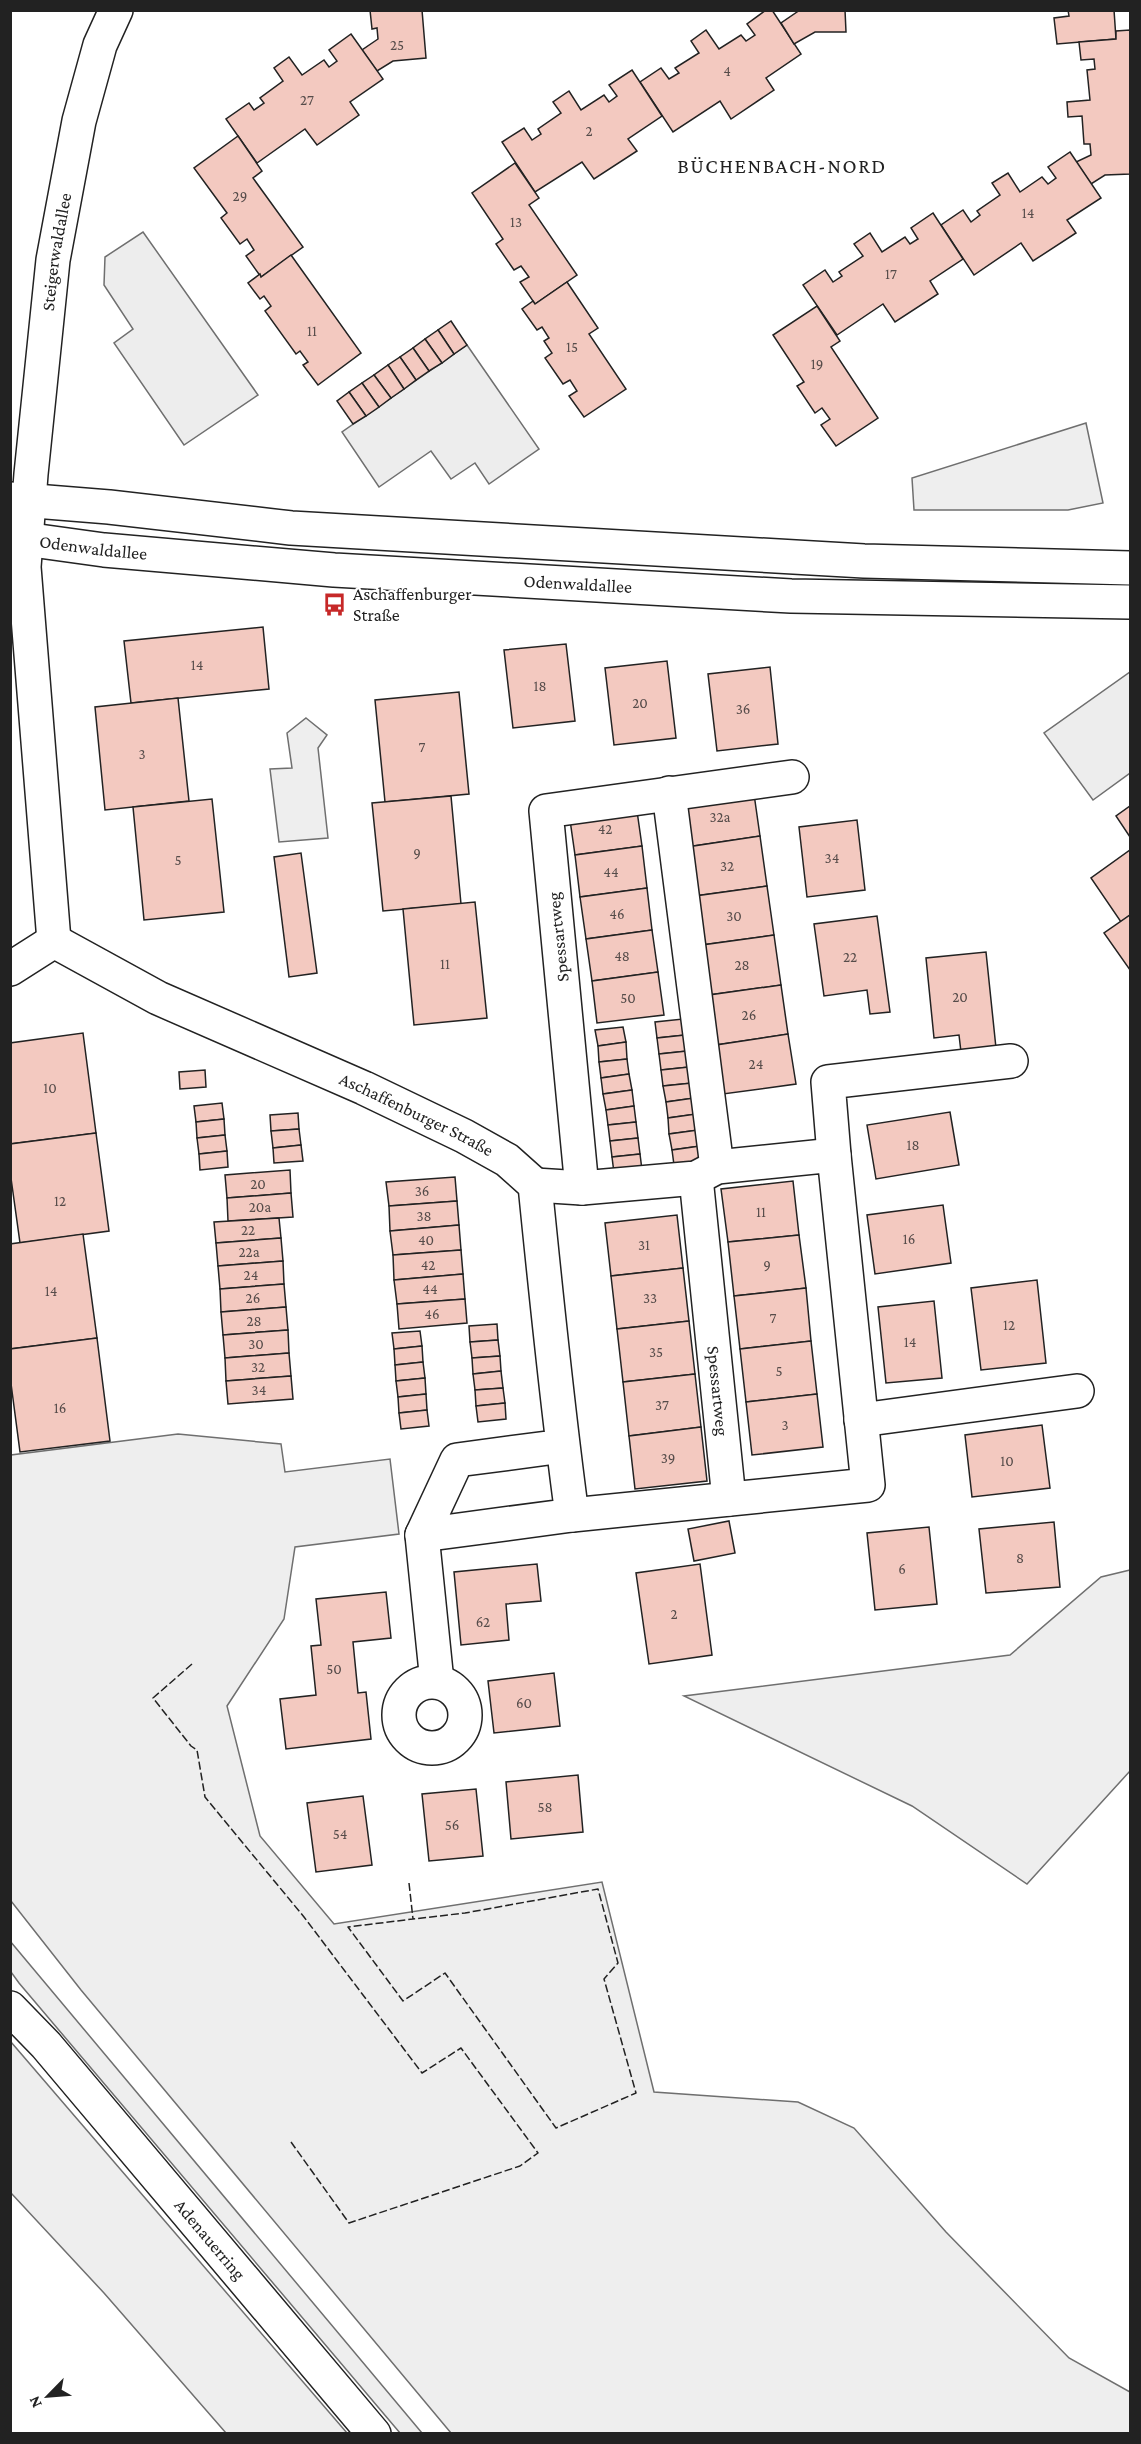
<svg xmlns="http://www.w3.org/2000/svg" width="1141" height="2444" font-family="'Crimson Pro',serif">
	<style>
		.green { fill: #eee; stroke: #6f6f6f; stroke-width: 1.5 }
		.parking { fill: #ededed; stroke: #6f6f6f; stroke-width: 1.5 }
		.building { fill: #f3c9c0; stroke: #222; stroke-width: 1.5 }
		.lines { fill: none; stroke-linecap: round; stroke-linejoin: round }
		.minor-casing { stroke: #222; stroke-width: 36 }
		.major-casing { stroke: #222; stroke-width: 36 }
		.minor { stroke: #fff; stroke-width: 33 }
		.major { stroke: #fff; stroke-width: 33 }
		.fence { stroke: #222; stroke-width: 1.5; stroke-dasharray: 8 3; stroke-linecap: butt }
		.labels { text-anchor: middle; dominant-baseline: central; stroke-width: 4.5; stroke-linejoin: round; paint-order: stroke }
		.number-label { font-size: 15px; fill: #564c4a }
		.street-label { font-size: 18px; fill: #222; stroke: #fff }
		.poi-label { font-size: 18px; fill: #222; stroke: #fff; text-anchor: start }
		.quarter-label { font-size: 21px; letter-spacing: 1.5px; fill: #222; stroke: #fff }
	</style>
	<rect width="100%" height="100%" fill="#fff"/>
	<g class="green">
		<path d="M1086,423L1103,503L1068,510H914L912,478Z"/>
		<path d="M306,718L327,735L318,748L328,838L279,842L270,769L292,768L287,733Z"/>
		<path d="M178,1434L281,1444L285,1472L390,1459L399,1534L295,1547L284,1619L227,1706L260,1836L334,1924L602,1882L654,2092L798,2102L854,2128L946,2232L1069,2358L1130,2392V2433H451L81,1990L11,1901V1455Z"/>
		<path d="M1130,1570V1771L1027,1884L912,1806L684,1696L1010,1655L1101,1577Z"/>
		<path d="M10,1941L422,2433H400L19,1983L11,1972Z"/>
		<path d="M10,2042H11L347,2433H226L104,2293L11,2193Z"/>
	</g>
	<g class="parking">
		<path d="M143,232L258,395L184,445L114,343L133,329L104,285L105,257Z"/>
		<path d="M467,345L539,449L489,484L475,463L451,479L431,451L379,487L342,432Z"/>
		<path d="M1130,672V773L1093,800L1044,733Z"/>
	</g>
	<g class="building">
		<path d="M370,10H422L426,58L393,61L377,71L362,50L378,39L377,28L372,29Z"/>
		<path d="M766,10H772L801,54L766,78L774,90L731,119L720,101L673,132L640,82L661,68L669,79L679,73L675,68L699,53L691,41L706,30L719,49L741,35L746,41L755,35L747,24Z"/>
		<path d="M800,10H845L846,32H815L794,44L781,23Z"/>
		<path d="M1068,10H1114L1116,39L1057,44L1054,18L1069,16Z"/>
		<path d="M1130,30V174L1105,175L1091,184L1076,162L1091,155L1090,144H1084L1082,116L1068,117L1067,102L1090,100L1087,70L1095,69L1094,59L1081,60L1079,42L1116,39V31Z"/>
		<path d="M351,34L383,79L350,102L359,115L317,145L305,129L257,163L226,119L249,103L254,110L264,103L260,98L283,81L274,68L289,57L302,75L324,60L329,67L337,61L329,50Z"/>
		<path d="M632,70L662,116L628,139L637,151L594,179L582,162L535,192L502,142L524,128L532,140L541,134L538,129L561,113L553,102L569,91L581,110L604,95L609,102L617,96L609,85Z"/>
		<path d="M238,136L262,171L253,178L303,247L261,277L246,256L254,250L247,239L240,244L221,218L227,213L194,168Z"/>
		<path d="M1070,152L1101,198L1067,220L1076,233L1033,261L1021,243L974,275L941,225L963,210L971,222L980,215L977,211L1000,195L992,183L1008,173L1020,192L1042,177L1048,184L1056,178L1048,167Z"/>
		<path d="M515,163L539,198L529,205L577,275L535,304L520,282L529,277L521,266L514,270L496,244L503,239L472,193Z"/>
		<path d="M933,213L963,259L930,281L938,294L895,322L883,304L837,335L803,285L825,270L833,282L842,276L839,272L863,256L854,244L870,233L882,252L905,237L910,244L918,239L911,228Z"/>
		<path d="M291,255L361,353L318,385L303,365L308,362L300,351L296,354L265,311L271,306L264,296L260,299L248,283L260,274L261,277Z"/>
		<path d="M567,282L598,328L589,334L626,389L584,417L569,396L577,391L570,380L563,384L545,358L552,353L544,341L549,338L542,327L537,330L522,309L533,301L535,304Z"/>
		<path d="M817,306L840,341L831,347L878,418L836,446L821,425L830,419L822,408L815,413L797,386L804,382L773,335Z"/>
		<path d="M451,321L467,345L454,354L438,330Z"/>
		<path d="M438,330L454,354L442,363L425,339Z"/>
		<path d="M425,339L442,363L429,371L413,348Z"/>
		<path d="M413,348L429,371L416,380L400,357Z"/>
		<path d="M400,357L416,380L404,389L388,365Z"/>
		<path d="M388,365L404,389L391,398L374,375Z"/>
		<path d="M374,375L391,398L379,407L362,383Z"/>
		<path d="M362,383L379,407L366,416L349,392Z"/>
		<path d="M349,392L366,416L353,424L337,401Z"/>
		<path d="M263,627L269,689L131,703L124,641Z"/>
		<path d="M566,644L575,721L513,728L504,650Z"/>
		<path d="M667,661L676,738L614,745L605,668Z"/>
		<path d="M770,667L778,744L717,751L708,674Z"/>
		<path d="M459,692L469,794L385,802L375,700Z"/>
		<path d="M178,698L189,801L105,810L95,707Z"/>
		<path d="M753,787L760,836L687,847L681,797Z"/>
		<path d="M451,796L461,904L383,911L372,803Z"/>
		<path d="M212,799L224,912L144,920L133,807Z"/>
		<path d="M636,804L642,846L575,855L569,813Z"/>
		<path d="M1130,806V837L1116,816Z"/>
		<path d="M857,820L865,890L807,897L799,827Z"/>
		<path d="M760,836L767,886L695,896L687,847Z"/>
		<path d="M642,846L647,888L580,897L575,855Z"/>
		<path d="M1130,850V915L1121,922L1091,878Z"/>
		<path d="M301,853L317,973L289,977L274,857Z"/>
		<path d="M767,886L774,935L702,945L695,896Z"/>
		<path d="M647,888L652,930L586,939L580,897Z"/>
		<path d="M475,902L487,1018L414,1025L403,909Z"/>
		<path d="M1130,915V970L1104,933Z"/>
		<path d="M877,916L890,1012L870,1014L867,990L824,996L814,924Z"/>
		<path d="M652,930L658,972L592,981L586,939Z"/>
		<path d="M774,935L781,985L709,995L702,945Z"/>
		<path d="M986,952L996,1048L961,1052L959,1035L934,1038L926,958Z"/>
		<path d="M658,972L664,1015L597,1023L592,981Z"/>
		<path d="M781,985L788,1034L716,1045L709,995Z"/>
		<path d="M683,1019L685,1035L657,1038L655,1022Z"/>
		<path d="M623,1027L626,1042L598,1046L595,1030Z"/>
		<path d="M83,1033L96,1133L10,1144V1043Z"/>
		<path d="M788,1034L796,1084L723,1094L716,1045Z"/>
		<path d="M685,1035L687,1051L659,1054L657,1038Z"/>
		<path d="M626,1042L627,1059L599,1062L598,1046Z"/>
		<path d="M687,1051L689,1067L661,1070L659,1054Z"/>
		<path d="M627,1059L629,1074L601,1078L599,1062Z"/>
		<path d="M689,1067L692,1083L663,1086L661,1070Z"/>
		<path d="M205,1070L206,1087L180,1089L179,1072Z"/>
		<path d="M629,1074L632,1090L603,1094L601,1078Z"/>
		<path d="M692,1083L694,1098L666,1102L663,1086Z"/>
		<path d="M632,1090L634,1106L606,1110L603,1094Z"/>
		<path d="M694,1098L696,1114L668,1118L666,1102Z"/>
		<path d="M222,1103L224,1119L196,1122L194,1106Z"/>
		<path d="M634,1106L636,1122L608,1125L606,1110Z"/>
		<path d="M950,1112L959,1165L876,1179L867,1125Z"/>
		<path d="M298,1113L299,1129L271,1131L270,1115Z"/>
		<path d="M696,1114L698,1130L669,1134L668,1118Z"/>
		<path d="M224,1119L225,1135L197,1138L196,1122Z"/>
		<path d="M636,1122L638,1138L610,1141L608,1125Z"/>
		<path d="M299,1129L301,1145L273,1148L271,1131Z"/>
		<path d="M698,1130L700,1146L672,1150L669,1134Z"/>
		<path d="M96,1133L109,1231L20,1243L10,1171V1144Z"/>
		<path d="M225,1135L227,1151L199,1154L197,1138Z"/>
		<path d="M638,1138L640,1154L612,1157L610,1141Z"/>
		<path d="M301,1145L303,1161L274,1163L273,1148Z"/>
		<path d="M700,1146L702,1162L674,1165L672,1150Z"/>
		<path d="M227,1151L228,1167L200,1170L199,1154Z"/>
		<path d="M640,1154L642,1170L614,1173L612,1157Z"/>
		<path d="M290,1170L291,1193L227,1198L225,1175Z"/>
		<path d="M455,1177L457,1201L389,1206L386,1182Z"/>
		<path d="M793,1181L799,1235L728,1242L721,1189Z"/>
		<path d="M291,1193L293,1217L228,1221L227,1198Z"/>
		<path d="M457,1201L459,1225L390,1231L389,1206Z"/>
		<path d="M943,1205L951,1263L875,1274L867,1215Z"/>
		<path d="M677,1215L683,1268L611,1276L605,1223Z"/>
		<path d="M279,1218L281,1238L216,1243L214,1222Z"/>
		<path d="M459,1225L461,1250L393,1255L390,1231Z"/>
		<path d="M83,1234L97,1338L10,1349V1244Z"/>
		<path d="M799,1235L806,1288L734,1296L728,1242Z"/>
		<path d="M281,1238L283,1261L218,1266L216,1243Z"/>
		<path d="M461,1250L463,1274L394,1280L393,1255Z"/>
		<path d="M283,1261L284,1284L220,1289L218,1266Z"/>
		<path d="M683,1268L689,1321L617,1329L611,1276Z"/>
		<path d="M463,1274L465,1299L397,1304L394,1280Z"/>
		<path d="M1037,1280L1046,1363L981,1370L971,1288Z"/>
		<path d="M284,1284L286,1307L221,1312L220,1289Z"/>
		<path d="M806,1288L811,1341L740,1349L734,1296Z"/>
		<path d="M465,1299L467,1323L399,1329L397,1304Z"/>
		<path d="M934,1301L942,1378L886,1383L878,1307Z"/>
		<path d="M286,1307L288,1330L223,1335L221,1312Z"/>
		<path d="M689,1321L695,1374L623,1382L617,1329Z"/>
		<path d="M497,1324L498,1340L470,1342L469,1326Z"/>
		<path d="M288,1330L289,1353L225,1358L223,1335Z"/>
		<path d="M420,1331L422,1346L394,1349L392,1333Z"/>
		<path d="M97,1338L110,1441L20,1452L10,1376V1349Z"/>
		<path d="M498,1340L500,1356L472,1358L470,1342Z"/>
		<path d="M811,1341L817,1394L746,1402L740,1349Z"/>
		<path d="M422,1346L423,1362L395,1365L394,1349Z"/>
		<path d="M289,1353L291,1376L226,1381L225,1358Z"/>
		<path d="M500,1356L501,1371L473,1374L472,1358Z"/>
		<path d="M423,1362L425,1378L396,1381L395,1365Z"/>
		<path d="M501,1371L503,1388L475,1390L473,1374Z"/>
		<path d="M695,1374L701,1427L629,1436L623,1382Z"/>
		<path d="M291,1376L293,1399L228,1404L226,1381Z"/>
		<path d="M425,1378L426,1394L398,1397L396,1381Z"/>
		<path d="M503,1388L505,1403L476,1406L475,1390Z"/>
		<path d="M426,1394L427,1410L399,1413L398,1397Z"/>
		<path d="M817,1394L823,1447L752,1455L746,1402Z"/>
		<path d="M505,1403L506,1419L478,1422L476,1406Z"/>
		<path d="M427,1410L429,1426L401,1429L399,1413Z"/>
		<path d="M1042,1425L1050,1488L972,1497L965,1435Z"/>
		<path d="M701,1427L707,1481L635,1489L629,1436Z"/>
		<path d="M729,1521L735,1553L694,1561L688,1529Z"/>
		<path d="M1054,1522L1060,1587L986,1593L979,1529Z"/>
		<path d="M929,1527L937,1604L875,1610L867,1533Z"/>
		<path d="M537,1564L541,1601L506,1604L509,1640L461,1645L454,1572Z"/>
		<path d="M700,1564L712,1655L649,1664L636,1573Z"/>
		<path d="M386,1592L391,1638L353,1642L358,1693L366,1692L371,1739L286,1749L280,1699L316,1695L311,1646L321,1645L316,1599Z"/>
		<path d="M554,1673L560,1726L494,1733L488,1681Z"/>
		<path d="M578,1775L583,1832L511,1839L506,1782Z"/>
		<path d="M476,1789L483,1856L429,1861L422,1794Z"/>
		<path d="M363,1796L372,1865L316,1872L307,1803Z"/>
	</g>
	<g class="lines">
		<defs>
			<g id="minor">
				<path d="M10,499L109,507L291,528L864,561L1130,568"/>
				<path id="s1" d="M10,537L104,550L334,570L791,596L1130,602"/>
				<path d="M669,793L717,1167"/>
				<path id="s2" d="M54,941L158,998L364,1088L464,1136L507,1160L535,1185C546,1295 557,1405 572,1515L422,1535L457,1460L563,1446"/>
				<path id="s3" d="M54,941L24,567L31,474L53,260L79,121L100,45L116,10"/>
				<path d="M10,969L54,941"/>
				<path d="M834,1155L828,1082L1011,1061"/>
				<path id="s4" d="M696,1178L729,1499"/>
				<path d="M535,1185L582,1188L696,1178L717,1167L834,1155L868,1485L572,1515"/>
				<path d="M582,1188L546,811L792,777"/>
				<path d="M861,1420L1077,1391"/>
				<path d="M422,1535L437,1682"/>
				<circle cx="432" cy="1715" r="33"/>
			</g>
			<g id="major">
				<path id="s5" d="M10,2008L46,2045L374,2434"/>
			</g>
		</defs>
		<use href="#minor" class="minor-casing"/>
		<use href="#major" class="major-casing"/>
		<use href="#minor" class="minor"/>
		<use href="#major" class="major"/>
		<g class="fence">
			<path d="M192,1664L153,1698L191,1746L197,1750L205,1797L304,1917L422,2073L461,2048L538,2153L520,2166L349,2223L291,2142"/>
			<path d="M409,1883L413,1919L348,1927L403,2001L445,1973L556,2128L636,2093L604,1979L618,1963L598,1889L465,1913L413,1919"/>
		</g>
	</g>
	<defs>
		<symbol id="bus-bare" viewBox="-9 -9 18 18"><path d="M-5-6H5V4H4V6H2V4H-2V6H-4V4H-5ZM-3.5-4V0h7V-4ZM-3.5 1.2v1.5H-2V1.2ZM2 1.2v1.5H3.5V1.2Z" fill="#c62828" stroke="#fff" stroke-width="2.5" paint-order="stroke"/></symbol>
	</defs>
	<g fill-rule="evenodd">
		<use href="#bus-bare" x="318" y="588" width="33" height="33"/>
	</g>
	<g class="labels">
		<g class="number-label">
			<text x="397" y="45">25</text>
			<text x="727" y="71">4</text>
			<text x="307" y="100">27</text>
			<text x="589" y="131">2</text>
			<text x="240" y="196">29</text>
			<text x="1028" y="213">14</text>
			<text x="516" y="222">13</text>
			<text x="891" y="274">17</text>
			<text x="312" y="331">11</text>
			<text x="572" y="347">15</text>
			<text x="817" y="364">19</text>
			<text x="197" y="665">14</text>
			<text x="540" y="686">18</text>
			<text x="640" y="703">20</text>
			<text x="743" y="709">36</text>
			<text x="422" y="747">7</text>
			<text x="142" y="754">3</text>
			<text x="720" y="817">32a</text>
			<text x="605" y="829">42</text>
			<text x="417" y="853">9</text>
			<text x="832" y="858">34</text>
			<text x="178" y="860">5</text>
			<text x="727" y="866">32</text>
			<text x="611" y="872">44</text>
			<text x="617" y="914">46</text>
			<text x="734" y="916">30</text>
			<text x="622" y="956">48</text>
			<text x="850" y="957">22</text>
			<text x="445" y="964">11</text>
			<text x="742" y="965">28</text>
			<text x="960" y="997">20</text>
			<text x="628" y="998">50</text>
			<text x="749" y="1015">26</text>
			<text x="756" y="1064">24</text>
			<text x="50" y="1088">10</text>
			<text x="913" y="1145">18</text>
			<text x="258" y="1184">20</text>
			<text x="422" y="1191">36</text>
			<text x="60" y="1201">12</text>
			<text x="260" y="1207">20a</text>
			<text x="761" y="1212">11</text>
			<text x="424" y="1216">38</text>
			<text x="248" y="1230">22</text>
			<text x="909" y="1239">16</text>
			<text x="426" y="1240">40</text>
			<text x="644" y="1245">31</text>
			<text x="249" y="1252">22a</text>
			<text x="428" y="1265">42</text>
			<text x="767" y="1265">9</text>
			<text x="251" y="1275">24</text>
			<text x="430" y="1289">44</text>
			<text x="51" y="1291">14</text>
			<text x="253" y="1298">26</text>
			<text x="650" y="1298">33</text>
			<text x="432" y="1314">46</text>
			<text x="773" y="1318">7</text>
			<text x="254" y="1321">28</text>
			<text x="1009" y="1325">12</text>
			<text x="910" y="1342">14</text>
			<text x="256" y="1344">30</text>
			<text x="656" y="1352">35</text>
			<text x="258" y="1367">32</text>
			<text x="779" y="1371">5</text>
			<text x="259" y="1390">34</text>
			<text x="662" y="1405">37</text>
			<text x="60" y="1408">16</text>
			<text x="785" y="1425">3</text>
			<text x="668" y="1458">39</text>
			<text x="1007" y="1461">10</text>
			<text x="1020" y="1558">8</text>
			<text x="902" y="1569">6</text>
			<text x="674" y="1614">2</text>
			<text x="483" y="1622">62</text>
			<text x="334" y="1669">50</text>
			<text x="524" y="1703">60</text>
			<text x="545" y="1807">58</text>
			<text x="452" y="1825">56</text>
			<text x="340" y="1834">54</text>
		</g>
		<g class="street-label">
			<text stroke="none"><textPath href="#s3" startOffset="692">Steigerwaldallee</textPath></text>
			<text stroke="none"><textPath href="#s1" startOffset="84">Odenwaldallee</textPath></text>
			<text stroke="none"><textPath href="#s1" startOffset="570">Odenwaldallee</textPath></text>
			<text transform="translate(558 937) rotate(-96)">Spessartweg</text>
			<text stroke="none"><textPath href="#s2" startOffset="402">Aschaffenburger Straße</textPath></text>
			<text stroke="none"><textPath href="#s4" startOffset="214">Spessartweg</textPath></text>
			<text stroke="none"><textPath href="#s5" startOffset="306">Adenauerring</textPath></text>
		</g>
		<g class="poi-label">
			<text x="353" y="594">Aschaffenburger<tspan x="353" dy="21">Straße</tspan></text>
		</g>
		<g class="quarter-label">
			<text x="782" y="166">BÜCHENBACH-NORD</text>
		</g>
	</g>
	<rect width="1141" height="2444" fill="none" stroke="#222222" stroke-width="24"/>
	<g transform="translate(48 2396) rotate(245)" stroke="#ffffff" stroke-width="4.5" paint-order="stroke">
	<path d="M0-4.5L10 22L0 15L-10 22Z" fill="#222222"/>
	<text y="-9" font-size="16" font-weight="bold" text-anchor="middle" fill="#222222">N</text>
	</g>
</svg>
